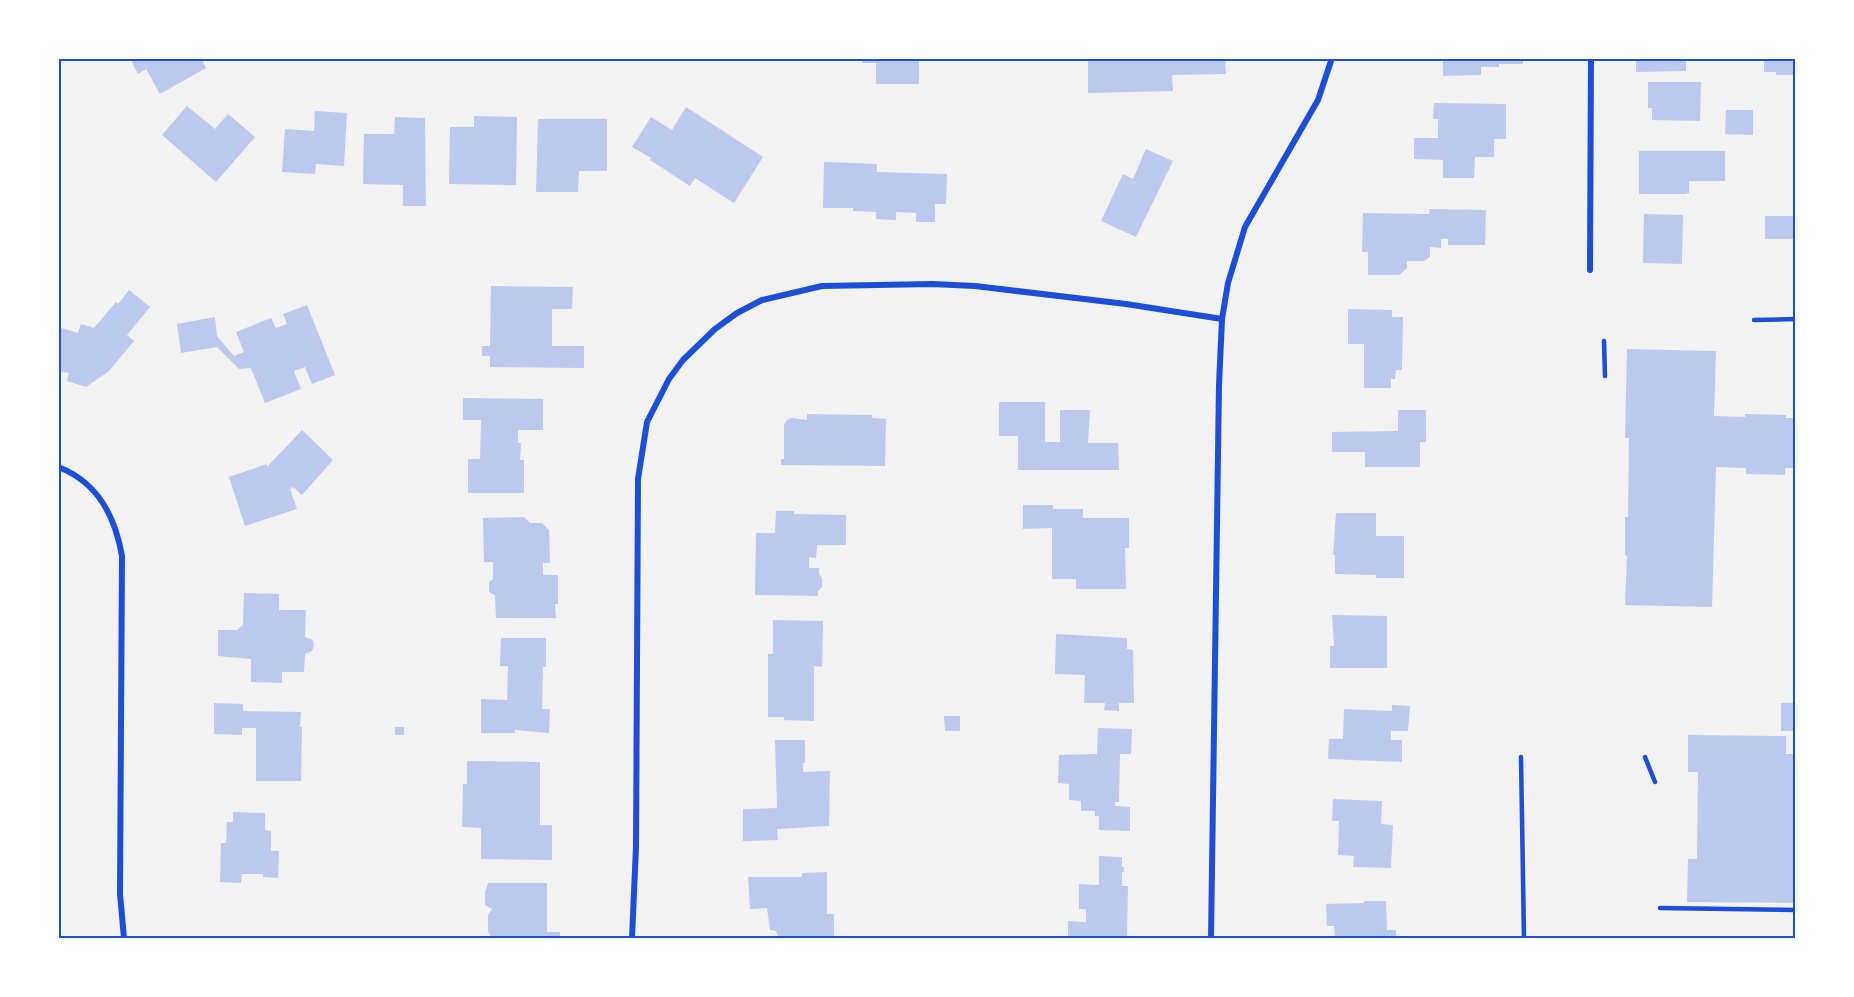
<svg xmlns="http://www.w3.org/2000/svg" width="1854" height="997" font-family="'Noto Sans',sans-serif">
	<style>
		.building { fill: #bdc9ec }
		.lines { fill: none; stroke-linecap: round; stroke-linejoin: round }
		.service { stroke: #1d4ed8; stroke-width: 4.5 }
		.minor { stroke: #1d4ed8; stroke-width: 6 }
		.neatline { fill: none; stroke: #1d4ed8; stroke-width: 2 }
	</style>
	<rect width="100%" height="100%" fill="#f2f2f2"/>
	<g class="building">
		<path d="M130,58H201L206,68L160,94L146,69L138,74Z"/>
		<path d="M862,58H919V84H876V63H862Z"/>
		<path d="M1088,58H1225L1226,74L1172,75L1173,91L1088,93Z"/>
		<path d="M1443,58H1523V64H1499V67H1481V75L1443,76Z"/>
		<path d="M1636,58H1686V71L1636,72Z"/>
		<path d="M1764,58H1796V75H1776V72H1764Z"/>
		<path d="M1648,82H1701L1700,121L1652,120V108H1648Z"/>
		<path d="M1434,103L1506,104V139H1494V157H1475L1474,178H1443V160L1414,159V138H1438V119H1433Z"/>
		<path d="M187,106L215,129L228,114L255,137L216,182L162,135Z"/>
		<path d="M686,107L763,157L734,203L695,178L690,186L650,160L651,158L632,147L651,117L672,130Z"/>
		<path d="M1726,110H1753V135L1725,134Z"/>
		<path d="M315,111L347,113L344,166L316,164L315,174L282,172L285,129L314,131Z"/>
		<path d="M474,116L517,117L516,185L449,184L450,127H474Z"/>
		<path d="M395,117L425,118L426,206H403V185L363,184L364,134H394Z"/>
		<path d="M538,119H607V171H579L578,192H536Z"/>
		<path d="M1146,149L1173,161L1136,237L1101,221L1123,174L1133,179Z"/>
		<path d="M1639,151H1725V181H1689V193L1685,194H1639Z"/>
		<path d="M824,162L877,164V172L947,174L946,204H935V222H916V213L896,212V220L876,219V212L853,211V208H823Z"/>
		<path d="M1430,209L1486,210L1485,245H1448V239H1441V248L1430,247V257L1424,261H1407V268L1399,275H1368V252H1362L1363,213L1429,214Z"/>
		<path d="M1644,214L1683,215L1682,264L1643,263Z"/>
		<rect x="1765" y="216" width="30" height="23"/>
		<path d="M491,286L573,287L572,309H552V346H584V368L490,367V356H482V346H490Z"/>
		<path d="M129,290L150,307L127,335L134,341L109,371L86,387L67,381L69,373L58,371V327L78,333L81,324L94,328L116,302L118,304Z"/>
		<path d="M307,305L335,375L312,384L305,367L294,371L301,389L265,403L251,368L239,369L217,347L181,353L177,324L215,317L217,336L234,356L244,352L236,332L271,318L276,328L287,324L283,314Z"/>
		<path d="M1348,309L1392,310V317H1403L1402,370H1396L1395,379H1391V388H1364V344H1348Z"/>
		<path d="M1627,349L1716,351L1714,416L1745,417V414L1786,415V418H1796V468H1785V475L1746,474V468L1716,467L1712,607L1625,605L1627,556L1625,555V517H1628L1629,438H1625Z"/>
		<path d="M463,398L543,399V430H518V443H521L520,460H524V493H468V459H480L481,420H463Z"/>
		<path d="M999,402H1045V442H1060V410H1090L1088,443H1118L1119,470H1018V436H999Z"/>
		<path d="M1398,410H1426V442H1420V467H1365V452H1332V432L1398,431Z"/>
		<path d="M807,414L872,415V418L886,419L885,466L781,465V459H784V425L786,421L791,418L807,420Z"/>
		<path d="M302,430L333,460L302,495L293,487L290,489L297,509L245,526L229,477L267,464V467Z"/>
		<path d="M1023,505H1053V509H1083V518H1129V548H1125L1126,589H1076V579H1052V528L1023,529Z"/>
		<path d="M776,511H794V514L846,515V545H817L816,558L809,557V568H819V574L822,578V587L818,591V596L755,595L756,533H775Z"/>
		<path d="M1336,513H1376V536H1404V578H1376V575L1335,574V555H1333Z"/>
		<path d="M524,517L530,523H542L549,530L550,563H543V575H558V604H555L556,618H496L495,595L489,592V582L493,579V562H484L483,518Z"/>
		<path d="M244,593L279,594V610H306L305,637L313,640L314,646L312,651L305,654L304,672H282V683L251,682V659L218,656V630H237L243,625Z"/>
		<path d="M1332,615L1387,616V668H1330V646H1334Z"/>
		<path d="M773,620L823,621L822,667L814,666V721L784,720V717H768V654H773Z"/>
		<path d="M1056,634L1127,638V649L1133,650L1134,703H1119V711L1104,710L1105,703H1084L1085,675L1055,674Z"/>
		<path d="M501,638H546V667H543L542,709H550L549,733L515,730V733H481V699L507,700L508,666H500Z"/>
		<path d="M214,703L243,704V711L301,712L300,727H302L301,781H256V728H242V735L214,734Z"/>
		<rect x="1781" y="703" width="15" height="28"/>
		<path d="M1392,705L1410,706L1408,731H1391V740H1402V762L1328,759L1329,739H1343L1344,709L1392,711Z"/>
		<path d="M944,716H960V731H945Z"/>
		<rect x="395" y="727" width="9" height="8"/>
		<path d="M1098,728L1132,729L1131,754H1120L1119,802H1115V806L1130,807V831L1099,830V816H1095V811H1081V801L1069,800V784L1058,783L1059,755L1097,754Z"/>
		<path d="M1688,735L1786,736V754H1796V903L1687,902L1688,859H1697L1698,772H1688Z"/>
		<path d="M775,740H805V763H803V772L830,771L829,826L777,829L778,840L743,841V809L777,808Z"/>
		<path d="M467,761L540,762V825H552V860L481,859V828L462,827L463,784H467Z"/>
		<path d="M1333,799L1382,801L1381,824L1393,825L1391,868L1353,867L1354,856L1338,855L1339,821H1332Z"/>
		<path d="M233,812L265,813V830L271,831V851H279L278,878L263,877V874H242L241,883L220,882L221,843H226L227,822H233Z"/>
		<path d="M1099,856L1122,857V867H1124V872H1122V886H1128L1127,938H1068V921L1086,922V909H1079V884L1099,885Z"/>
		<path d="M827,872V914H834V938H779L776,931L770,930L767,908L750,909L748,877H802V873Z"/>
		<path d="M488,883H547V932H560V938H492L488,931V915L492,909L485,905V892Z"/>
		<path d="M1364,901H1386L1387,930H1396V938H1335L1334,926H1327L1326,904L1364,903Z"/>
	</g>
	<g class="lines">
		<g class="service">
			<path d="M1754,320L1796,319"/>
			<path d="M1604,341L1605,376"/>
			<path d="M1521,757L1524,938"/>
			<path d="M1645,757L1655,782"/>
			<path d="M1660,908L1796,910"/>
		</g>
		<g class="minor">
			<path d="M1590,270L1591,58"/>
			<path d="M58,467C98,482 115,516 122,556L120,894L124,938"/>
			<path d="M632,938L636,847L638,479L647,422L669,379L683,360L715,329L737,313L762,300L822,286L932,284L975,286L1126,304L1222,319"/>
			<path d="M1211,938L1219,385L1222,319L1228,283L1245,227L1318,100L1332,58"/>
		</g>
	</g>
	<rect width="1854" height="997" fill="none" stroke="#ffffff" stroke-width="120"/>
	<rect x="60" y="60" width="1734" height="877" class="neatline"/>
</svg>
